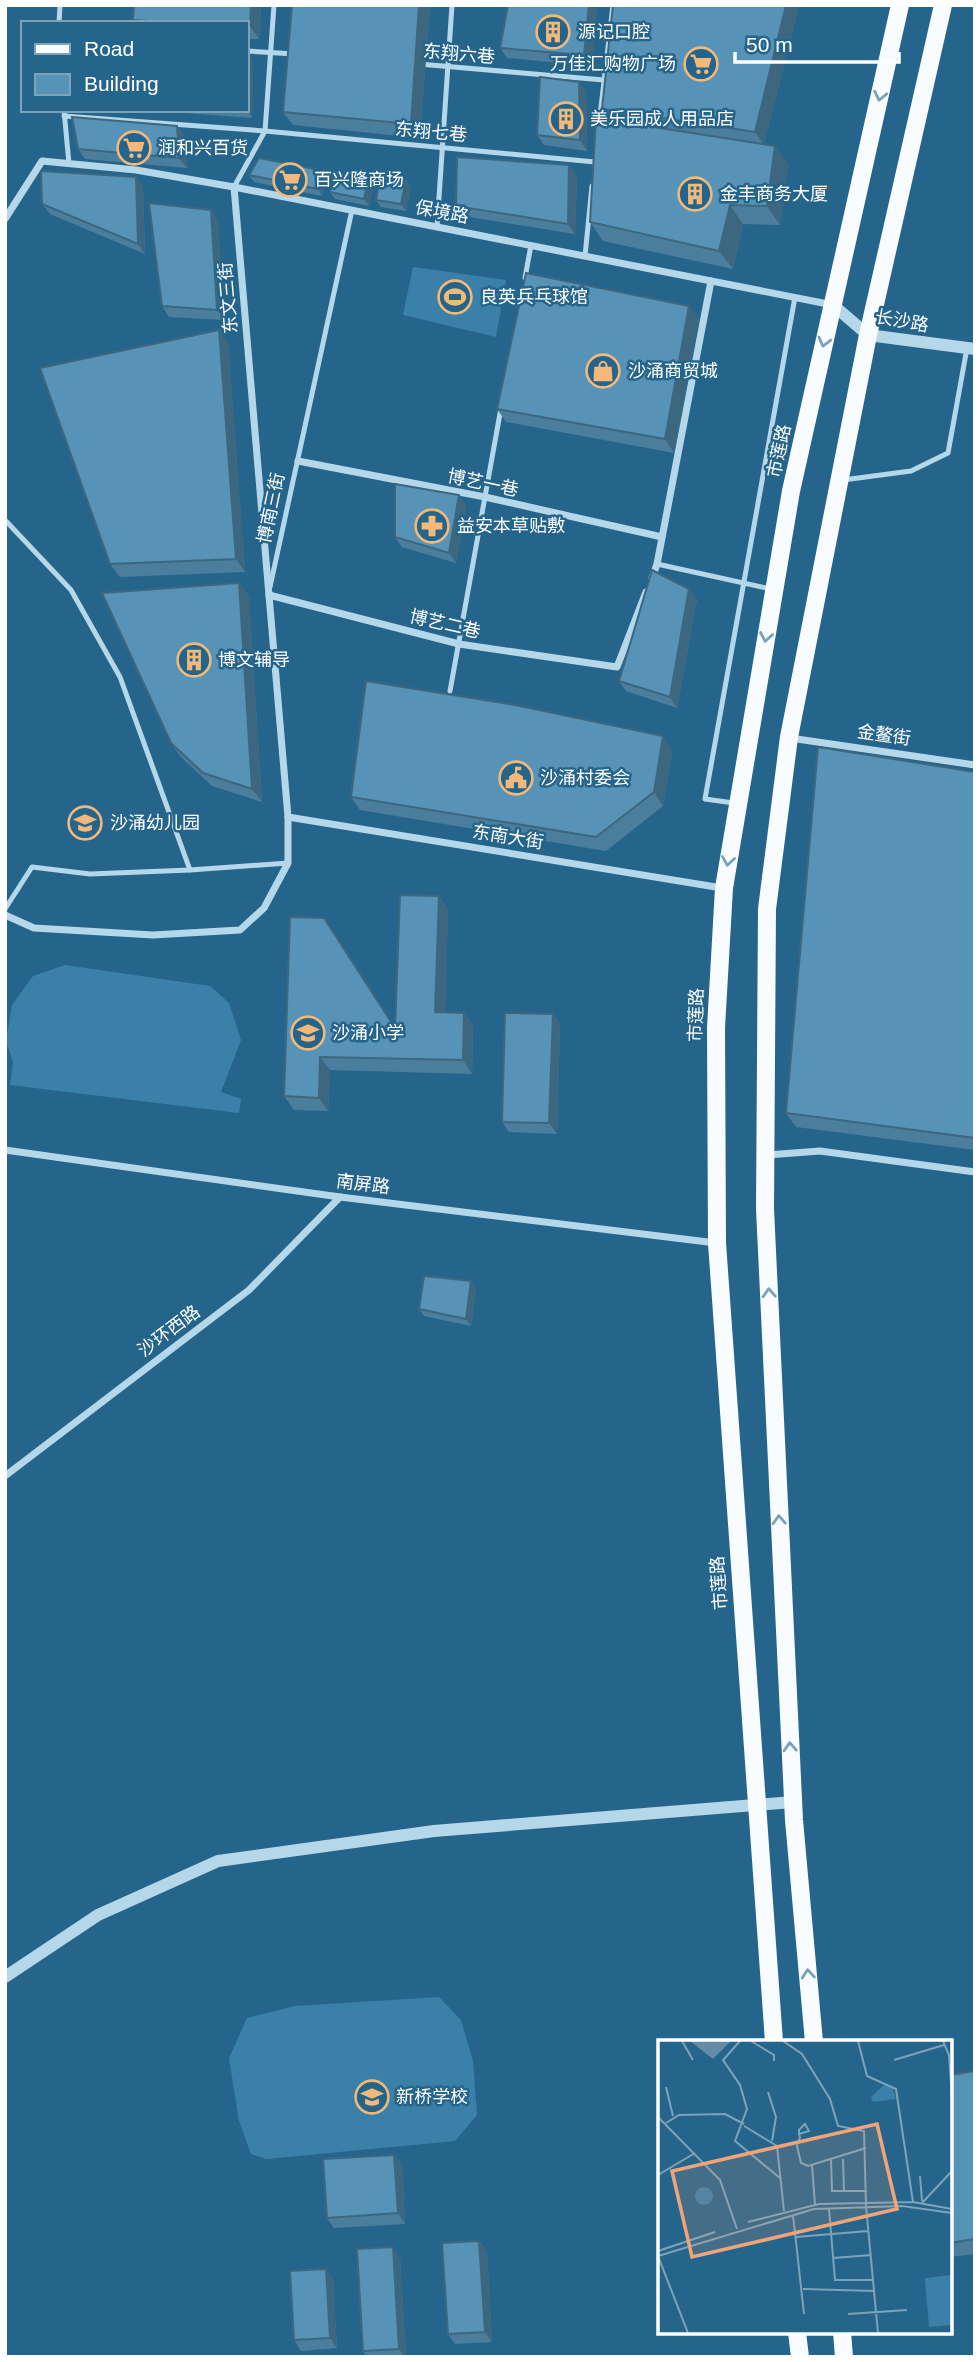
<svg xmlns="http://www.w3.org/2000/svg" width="980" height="2362" font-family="Helvetica,'Noto Sans SC',sans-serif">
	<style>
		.pitch { fill: #3b80a8 }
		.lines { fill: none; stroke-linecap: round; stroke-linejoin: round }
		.service { stroke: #b5d7ea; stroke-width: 5 }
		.minor { stroke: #b5d7ea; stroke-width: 7 }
		.tertiary { stroke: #b5d7ea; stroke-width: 12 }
		.primary { stroke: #f8fcfe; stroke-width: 18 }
		.wall { fill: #4b7e9d }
		.shaded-wall { fill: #3d677f }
		.building { fill: #5793b6; stroke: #3d677f; stroke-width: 2 }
		.oneway { stroke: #7aa1b9 }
		.labels { text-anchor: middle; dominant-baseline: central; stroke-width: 5; stroke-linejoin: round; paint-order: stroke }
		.poi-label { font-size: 18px; fill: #fff; stroke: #26658b; text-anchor: start }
		.street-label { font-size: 18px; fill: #fff; stroke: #26658b }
		.inset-road { fill: none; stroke: #7da3b9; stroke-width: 2 }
		.view { fill: #f2a479; fill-opacity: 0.15; stroke: #f2a479; stroke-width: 3.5 }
		.inset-edge { fill: none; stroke: #fff; stroke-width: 3.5 }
	</style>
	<rect width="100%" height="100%" fill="#26658b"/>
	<g class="pitch">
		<path d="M413,267L506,280L496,337L403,315Z"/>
		<path d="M65,965L210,986L229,1003L241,1040L221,1092L241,1099L239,1113L10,1085L13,1062L6,1041L12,1005L33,976Z"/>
		<path d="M439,1997L461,2020L473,2061L477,2115L455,2141L266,2159L251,2154L239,2121L229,2058L247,2018L295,2006Z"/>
	</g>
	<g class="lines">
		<g class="service">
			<path d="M59,23L60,5"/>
			<path d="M247,51L294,54"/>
			<path d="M419,64L604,80"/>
			<path d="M64,110L69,164"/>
			<path d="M64,116L265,131L595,162"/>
			<path d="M599,124L613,5"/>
			<path d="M234,187L265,131L274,5"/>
			<path d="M437,227L452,5"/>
			<path d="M585,256L592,186"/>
			<path d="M525,278L531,245"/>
			<path d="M843,480L911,471L948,453L967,348"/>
			<path d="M5,520L71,590L120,677L190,870"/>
			<path d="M657,564L771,589"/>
			<path d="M270,587L352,210"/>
			<path d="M450,691L501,408"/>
			<path d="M734,803L705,799L795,297"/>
			<path d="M5,909L32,867L90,874L190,870L288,863"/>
		</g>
		<g class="minor">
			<path d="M5,219L42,161L136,170L234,187L833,305"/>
			<path d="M298,461L485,497L662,537"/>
			<path d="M652,578L657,564L711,281"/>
			<path d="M269,595L459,644L617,667L646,592"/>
			<path d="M790,738L975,765"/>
			<path d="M288,817L722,888"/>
			<path d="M5,915L34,928L153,935L240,930L264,908L288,863V817L234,187"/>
			<path d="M5,1150L340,1197L716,1243"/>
			<path d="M767,1155L820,1151L975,1172"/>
			<path d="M5,1476L249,1290L340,1197"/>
		</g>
		<g class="tertiary">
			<path d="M833,305L868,335L975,349"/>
			<path d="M5,1977L98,1915L218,1861L434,1831L793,1802"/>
		</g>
		<g class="primary">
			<path d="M774,2042L717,1243L716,1028L724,888L791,491L900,5"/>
			<path d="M814,2042L794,1820L765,1209L767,909L789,737L868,335L943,5"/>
			<path d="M797,2332L800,2357"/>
			<path d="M842,2332L844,2357"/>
		</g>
	</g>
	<g class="wall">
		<path d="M261,5L259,39H247V23H134L133,20Z"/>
		<path d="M292,5H430L420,138L293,125L283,112Z"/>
		<path d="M508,5H597L592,66L507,58L500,48Z"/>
		<path d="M613,5H799L764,144L788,164L780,225L743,224L733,269L603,241L590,222L610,120L602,109Z"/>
		<path d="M247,53L253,63L252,118L145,110H247Z"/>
		<path d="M579,82L586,92L587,151L544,145L537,135Z"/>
		<path d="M177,126L184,136L187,168L85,159L78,149Z"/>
		<path d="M569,165L577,175L575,234L463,216L456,206Z"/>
		<path d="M249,175L325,177L322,196L254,182Z"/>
		<path d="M369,176L374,183L369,206L335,199L330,192Z"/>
		<path d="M136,177L143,187L145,254L50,214L42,204Z"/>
		<path d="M411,187L406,211L381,207L376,200Z"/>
		<path d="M211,210L218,221L224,320L169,317L162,306Z"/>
		<path d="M699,319L674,453L506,422L497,409Z"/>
		<path d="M219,330L228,343L245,572L120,577L110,564Z"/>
		<path d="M466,506L456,563L402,547L395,537Z"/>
		<path d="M239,583L249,597L262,802L212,786L181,757L171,743Z"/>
		<path d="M689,589L697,599L677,708L626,691L619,681Z"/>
		<path d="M672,750L663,806L606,851L360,810L351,797Z"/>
		<path d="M975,772V1150L796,1127L786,1113Z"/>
		<path d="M439,896L448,910L445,1013H464L473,1026L472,1074L330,1070L328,1111L294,1110L284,1096L324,918L395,1027Z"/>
		<path d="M553,1014L560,1024L557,1134L509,1132L502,1122Z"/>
		<path d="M476,1288L471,1326L424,1316L419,1309Z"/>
		<path d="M975,2071V2254L950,2257V2075Z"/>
		<path d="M394,2155L402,2165L405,2224L334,2228L327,2218Z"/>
		<path d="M479,2241L487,2252L492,2342L455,2344L448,2334Z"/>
		<path d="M400,2258L406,2357H367L363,2351Z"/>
		<path d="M333,2279L337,2348L301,2351L294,2340Z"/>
	</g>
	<g class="shaded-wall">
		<path d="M251,5H261L259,39L250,26Z"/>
		<path d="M419,5H430L420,138L411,124Z"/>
		<path d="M589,5H597L592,66L584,55Z"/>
		<path d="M786,5H799L764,145L755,132Z"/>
		<path d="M247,53L253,63L252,118L247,110Z"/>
		<path d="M579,82L586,92L587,151L580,140Z"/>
		<path d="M177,126L184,136L187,168L179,158Z"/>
		<path d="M775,146L788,164L780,225L767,206Z"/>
		<path d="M569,165L577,175L575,234L568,224Z"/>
		<path d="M320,170L325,177L322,196L318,189Z"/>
		<path d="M369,176L374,183L369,206L364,199Z"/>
		<path d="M136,177L143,187L145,254L138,244Z"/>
		<path d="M406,180L411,187L406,211L401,204Z"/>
		<path d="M730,205L743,224L733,269L719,251Z"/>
		<path d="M211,210L218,221L224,320L217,310Z"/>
		<path d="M689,306L699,319L674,453L665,439Z"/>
		<path d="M219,330L228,343L245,572L236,559Z"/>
		<path d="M459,495L466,506L456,563L449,553Z"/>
		<path d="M239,583L249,597L262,802L252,789Z"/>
		<path d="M689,589L697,599L677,708L670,697Z"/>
		<path d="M663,736L672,750L663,806L654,792Z"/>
		<path d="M439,896L448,910L445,1026L435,1012Z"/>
		<path d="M464,1013L473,1026L472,1074L463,1060Z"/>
		<path d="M553,1014L560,1024L557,1134L549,1123Z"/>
		<path d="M320,1057L330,1070L328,1111L319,1098Z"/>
		<path d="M471,1281L476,1288L471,1326L466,1319Z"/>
		<path d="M394,2155L402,2165L405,2224L398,2213Z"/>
		<path d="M479,2241L487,2252L492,2342L485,2332Z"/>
		<path d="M393,2247L400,2258L406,2357H404L399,2349Z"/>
		<path d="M326,2269L333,2279L337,2348L330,2338Z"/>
	</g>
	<g class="building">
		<path d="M134,5H251L250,26H247V23H182L133,20Z"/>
		<path d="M292,5H419L411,124L283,112Z"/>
		<path d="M508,5H589L584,55L500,48Z"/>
		<path d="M613,5H786L755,132L602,109Z"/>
		<path d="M540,77L579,82L580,140L537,135Z"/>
		<path d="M72,117L177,126L179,158L78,149Z"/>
		<path d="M596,118L775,146L767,206L730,205L719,251L590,222Z"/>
		<path d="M457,157L569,165L568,224L456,206Z"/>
		<path d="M259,158L320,170L318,189L249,175Z"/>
		<path d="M41,171L136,177L138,244L42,204Z"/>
		<path d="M333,173L369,176L364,199L330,192Z"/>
		<path d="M380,177L406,180L401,204L376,200Z"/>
		<path d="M149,203L211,210L217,310L162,306Z"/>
		<path d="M526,273L689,306L665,439L497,409Z"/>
		<path d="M219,330L236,559L110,564L40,368Z"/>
		<path d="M395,484L459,495L449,553L395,537Z"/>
		<path d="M652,570L689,589L670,697L619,681Z"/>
		<path d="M239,583L252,789L203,773L171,743L102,593Z"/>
		<path d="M366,681L515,705L663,736L654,792L596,837L351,797Z"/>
		<path d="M818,747L975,772V1138L786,1113Z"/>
		<path d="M400,895L439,896L435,1012L464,1013L463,1060L320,1057L319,1098L284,1096L290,917L324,918L395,1028Z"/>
		<path d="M505,1013L553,1014L549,1123L502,1122Z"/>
		<path d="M424,1276L471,1281L466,1319L419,1309Z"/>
		<path d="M975,2071V2239L950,2243V2075Z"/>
		<path d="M394,2155L398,2213L327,2218L323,2159Z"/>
		<path d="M479,2241L485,2332L448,2334L442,2243Z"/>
		<path d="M393,2247L399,2349L363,2351L357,2249Z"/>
		<path d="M326,2269L330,2338L294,2340L290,2271Z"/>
	</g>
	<defs><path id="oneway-chevron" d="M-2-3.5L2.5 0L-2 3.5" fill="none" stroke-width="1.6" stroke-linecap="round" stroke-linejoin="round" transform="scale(1.75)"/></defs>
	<g class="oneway">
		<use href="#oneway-chevron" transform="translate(880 96) rotate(102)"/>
		<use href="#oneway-chevron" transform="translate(824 342) rotate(104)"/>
		<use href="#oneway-chevron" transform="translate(766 637) rotate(100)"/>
		<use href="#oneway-chevron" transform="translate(728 861) rotate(99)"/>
		<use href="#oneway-chevron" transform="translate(769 1293) rotate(-93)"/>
		<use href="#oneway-chevron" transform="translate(779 1520) rotate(-93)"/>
		<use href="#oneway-chevron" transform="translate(790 1747) rotate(-93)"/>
		<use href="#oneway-chevron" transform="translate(808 1974) rotate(-95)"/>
	</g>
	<defs>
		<symbol id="building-ring" viewBox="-11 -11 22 22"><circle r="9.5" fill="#26658b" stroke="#f3b97a" stroke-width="1.5"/><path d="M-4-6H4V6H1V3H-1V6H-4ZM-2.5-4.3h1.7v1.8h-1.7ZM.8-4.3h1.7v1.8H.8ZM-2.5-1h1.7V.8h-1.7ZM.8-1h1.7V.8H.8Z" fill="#f3b97a"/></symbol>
		<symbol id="supermarket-ring" viewBox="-11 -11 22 22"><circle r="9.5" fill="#26658b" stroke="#f3b97a" stroke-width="1.5"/><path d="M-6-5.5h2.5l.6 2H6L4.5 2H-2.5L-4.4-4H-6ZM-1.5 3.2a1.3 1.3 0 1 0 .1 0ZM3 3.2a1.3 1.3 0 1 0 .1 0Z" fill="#f3b97a"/></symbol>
		<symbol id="stadium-ring" viewBox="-11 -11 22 22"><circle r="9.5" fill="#26658b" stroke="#f3b97a" stroke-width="1.5"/><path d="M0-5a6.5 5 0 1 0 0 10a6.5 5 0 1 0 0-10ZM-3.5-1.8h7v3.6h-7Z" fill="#f3b97a"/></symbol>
		<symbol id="shop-ring" viewBox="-11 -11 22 22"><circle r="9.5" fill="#26658b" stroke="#f3b97a" stroke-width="1.5"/><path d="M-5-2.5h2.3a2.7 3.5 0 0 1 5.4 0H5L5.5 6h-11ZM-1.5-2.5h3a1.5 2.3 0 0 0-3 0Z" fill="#f3b97a"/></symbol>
		<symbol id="pharmacy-ring" viewBox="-11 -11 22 22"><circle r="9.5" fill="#26658b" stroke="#f3b97a" stroke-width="1.5"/><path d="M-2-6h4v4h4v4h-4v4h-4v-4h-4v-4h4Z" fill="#f3b97a"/></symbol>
		<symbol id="civic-ring" viewBox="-11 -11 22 22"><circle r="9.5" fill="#26658b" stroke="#f3b97a" stroke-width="1.5"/><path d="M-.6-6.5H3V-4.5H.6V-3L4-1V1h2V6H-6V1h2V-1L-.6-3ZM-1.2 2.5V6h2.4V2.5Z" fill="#f3b97a"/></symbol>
		<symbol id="school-ring" viewBox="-11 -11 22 22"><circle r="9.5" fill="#26658b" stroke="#f3b97a" stroke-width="1.5"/><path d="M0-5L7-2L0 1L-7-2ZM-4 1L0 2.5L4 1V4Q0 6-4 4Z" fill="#f3b97a"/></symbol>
	</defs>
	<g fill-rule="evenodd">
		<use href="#building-ring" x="534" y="13" width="38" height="38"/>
		<use href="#supermarket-ring" x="682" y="45" width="38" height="38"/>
		<use href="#building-ring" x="547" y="100" width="38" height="38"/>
		<use href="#supermarket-ring" x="115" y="129" width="38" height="38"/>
		<use href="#supermarket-ring" x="271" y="161" width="38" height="38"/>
		<use href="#building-ring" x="676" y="175" width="38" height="38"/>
		<use href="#stadium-ring" x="436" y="278" width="38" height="38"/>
		<use href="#shop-ring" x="584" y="352" width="38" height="38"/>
		<use href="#pharmacy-ring" x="413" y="507" width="38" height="38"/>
		<use href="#building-ring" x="175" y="641" width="38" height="38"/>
		<use href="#civic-ring" x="497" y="759" width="38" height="38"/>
		<use href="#school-ring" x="66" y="804" width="38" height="38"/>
		<use href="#school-ring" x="289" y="1014" width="38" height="38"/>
		<use href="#school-ring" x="353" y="2078" width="38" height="38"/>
	</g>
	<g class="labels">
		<g class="poi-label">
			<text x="578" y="32">源记口腔</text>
			<text x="676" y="64" text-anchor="end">万佳汇购物广场</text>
			<text x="590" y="119">美乐园成人用品店</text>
			<text x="158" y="148">润和兴百货</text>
			<text x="314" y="180">百兴隆商场</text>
			<text x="720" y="194">金丰商务大厦</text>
			<text x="480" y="297">良英兵乓球馆</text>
			<text x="628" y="371">沙涌商贸城</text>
			<text x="457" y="526">益安本草贴敷</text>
			<text x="218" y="660">博文辅导</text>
			<text x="540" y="778">沙涌村委会</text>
			<text x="110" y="823">沙涌幼儿园</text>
			<text x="332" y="1033">沙涌小学</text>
			<text x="396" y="2097">新桥学校</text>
		</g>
		<g class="street-label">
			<text transform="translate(459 54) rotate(5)">东翔六巷</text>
			<text transform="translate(431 132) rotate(5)">东翔七巷</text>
			<text transform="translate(442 212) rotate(11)">保境路</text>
			<text transform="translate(228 298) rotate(-95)">东文三街</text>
			<text transform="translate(902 321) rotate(10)">长沙路</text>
			<text transform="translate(779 451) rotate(-78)">市莲路</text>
			<text transform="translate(483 483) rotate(12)">博艺一巷</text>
			<text transform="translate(271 508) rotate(-78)">博南三街</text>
			<text transform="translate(445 624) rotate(13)">博艺二巷</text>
			<text transform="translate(884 735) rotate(8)">金鳌街</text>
			<text transform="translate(508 837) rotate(9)">东南大街</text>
			<text transform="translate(696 1015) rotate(-88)">市莲路</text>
			<text transform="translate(363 1184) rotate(7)">南屏路</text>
			<text transform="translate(169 1331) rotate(-37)">沙环西路</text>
			<text transform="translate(719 1583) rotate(-94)">市莲路</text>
		</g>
	</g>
	<g transform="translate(658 2040)">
		<rect width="294" height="294" fill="#26658b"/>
		<path d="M294,235V285L271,287L267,238Z" fill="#3b80a8"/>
		<path d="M226,45L234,47L238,59L215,62L213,57Z" fill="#3b80a8"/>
		<path d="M37 156a9 9 0 1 1 18 0a9 9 0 1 1-18 0Z" fill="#3b80a8"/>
		<path d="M32,1H73L55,19Z" fill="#648ca5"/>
		<path class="inset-road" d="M24,1L35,20M82,1L65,20L82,45L89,69L77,101L122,138M93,1L116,15V21M125,1L144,14L172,59L180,86L206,91L208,166L220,293M200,1L209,36L238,49L255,162M285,1L291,15L294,59M236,20L286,5M8,47L15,76M110,52L118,77L114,101M0,77L62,140L79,189M8,83L21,75L67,74L86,84M86,86L119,106L126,171M141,94L151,91L147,84L141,90V94L142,97L139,106L143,123L150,126L208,108M173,119L174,151H209M185,119L186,152M154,125L157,165M0,135L37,113M262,136L264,161M264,163L294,131M171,169L177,240H215M135,175L146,274M90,182L161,164L255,162L294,169M138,197L210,191M0,211L57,192M0,216L30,293M0,216L156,169L244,166L294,173M175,218L213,215M145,249L217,251M190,274L249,270"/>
		<path class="view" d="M219,84L239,169L34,217L14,131Z"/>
		<rect width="294" height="294" class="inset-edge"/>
	</g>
	<rect width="980" height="2362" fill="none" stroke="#ffffff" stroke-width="14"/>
	<rect x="21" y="21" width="228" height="91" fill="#26658b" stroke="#7da3b9" stroke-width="2"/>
	<rect x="35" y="44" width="35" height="10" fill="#f8fcfe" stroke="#7da3b9" stroke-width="2"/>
	<text x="84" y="56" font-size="21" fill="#ffffff">Road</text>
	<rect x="35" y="74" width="35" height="21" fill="#5793b6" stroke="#7da3b9" stroke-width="2"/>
	<text x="84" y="91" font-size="21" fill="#ffffff">Building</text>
	<path d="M735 52v10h164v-10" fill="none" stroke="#ffffff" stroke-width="3.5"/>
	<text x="746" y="52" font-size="21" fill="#ffffff" stroke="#26658b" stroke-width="5" paint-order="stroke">50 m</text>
</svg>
